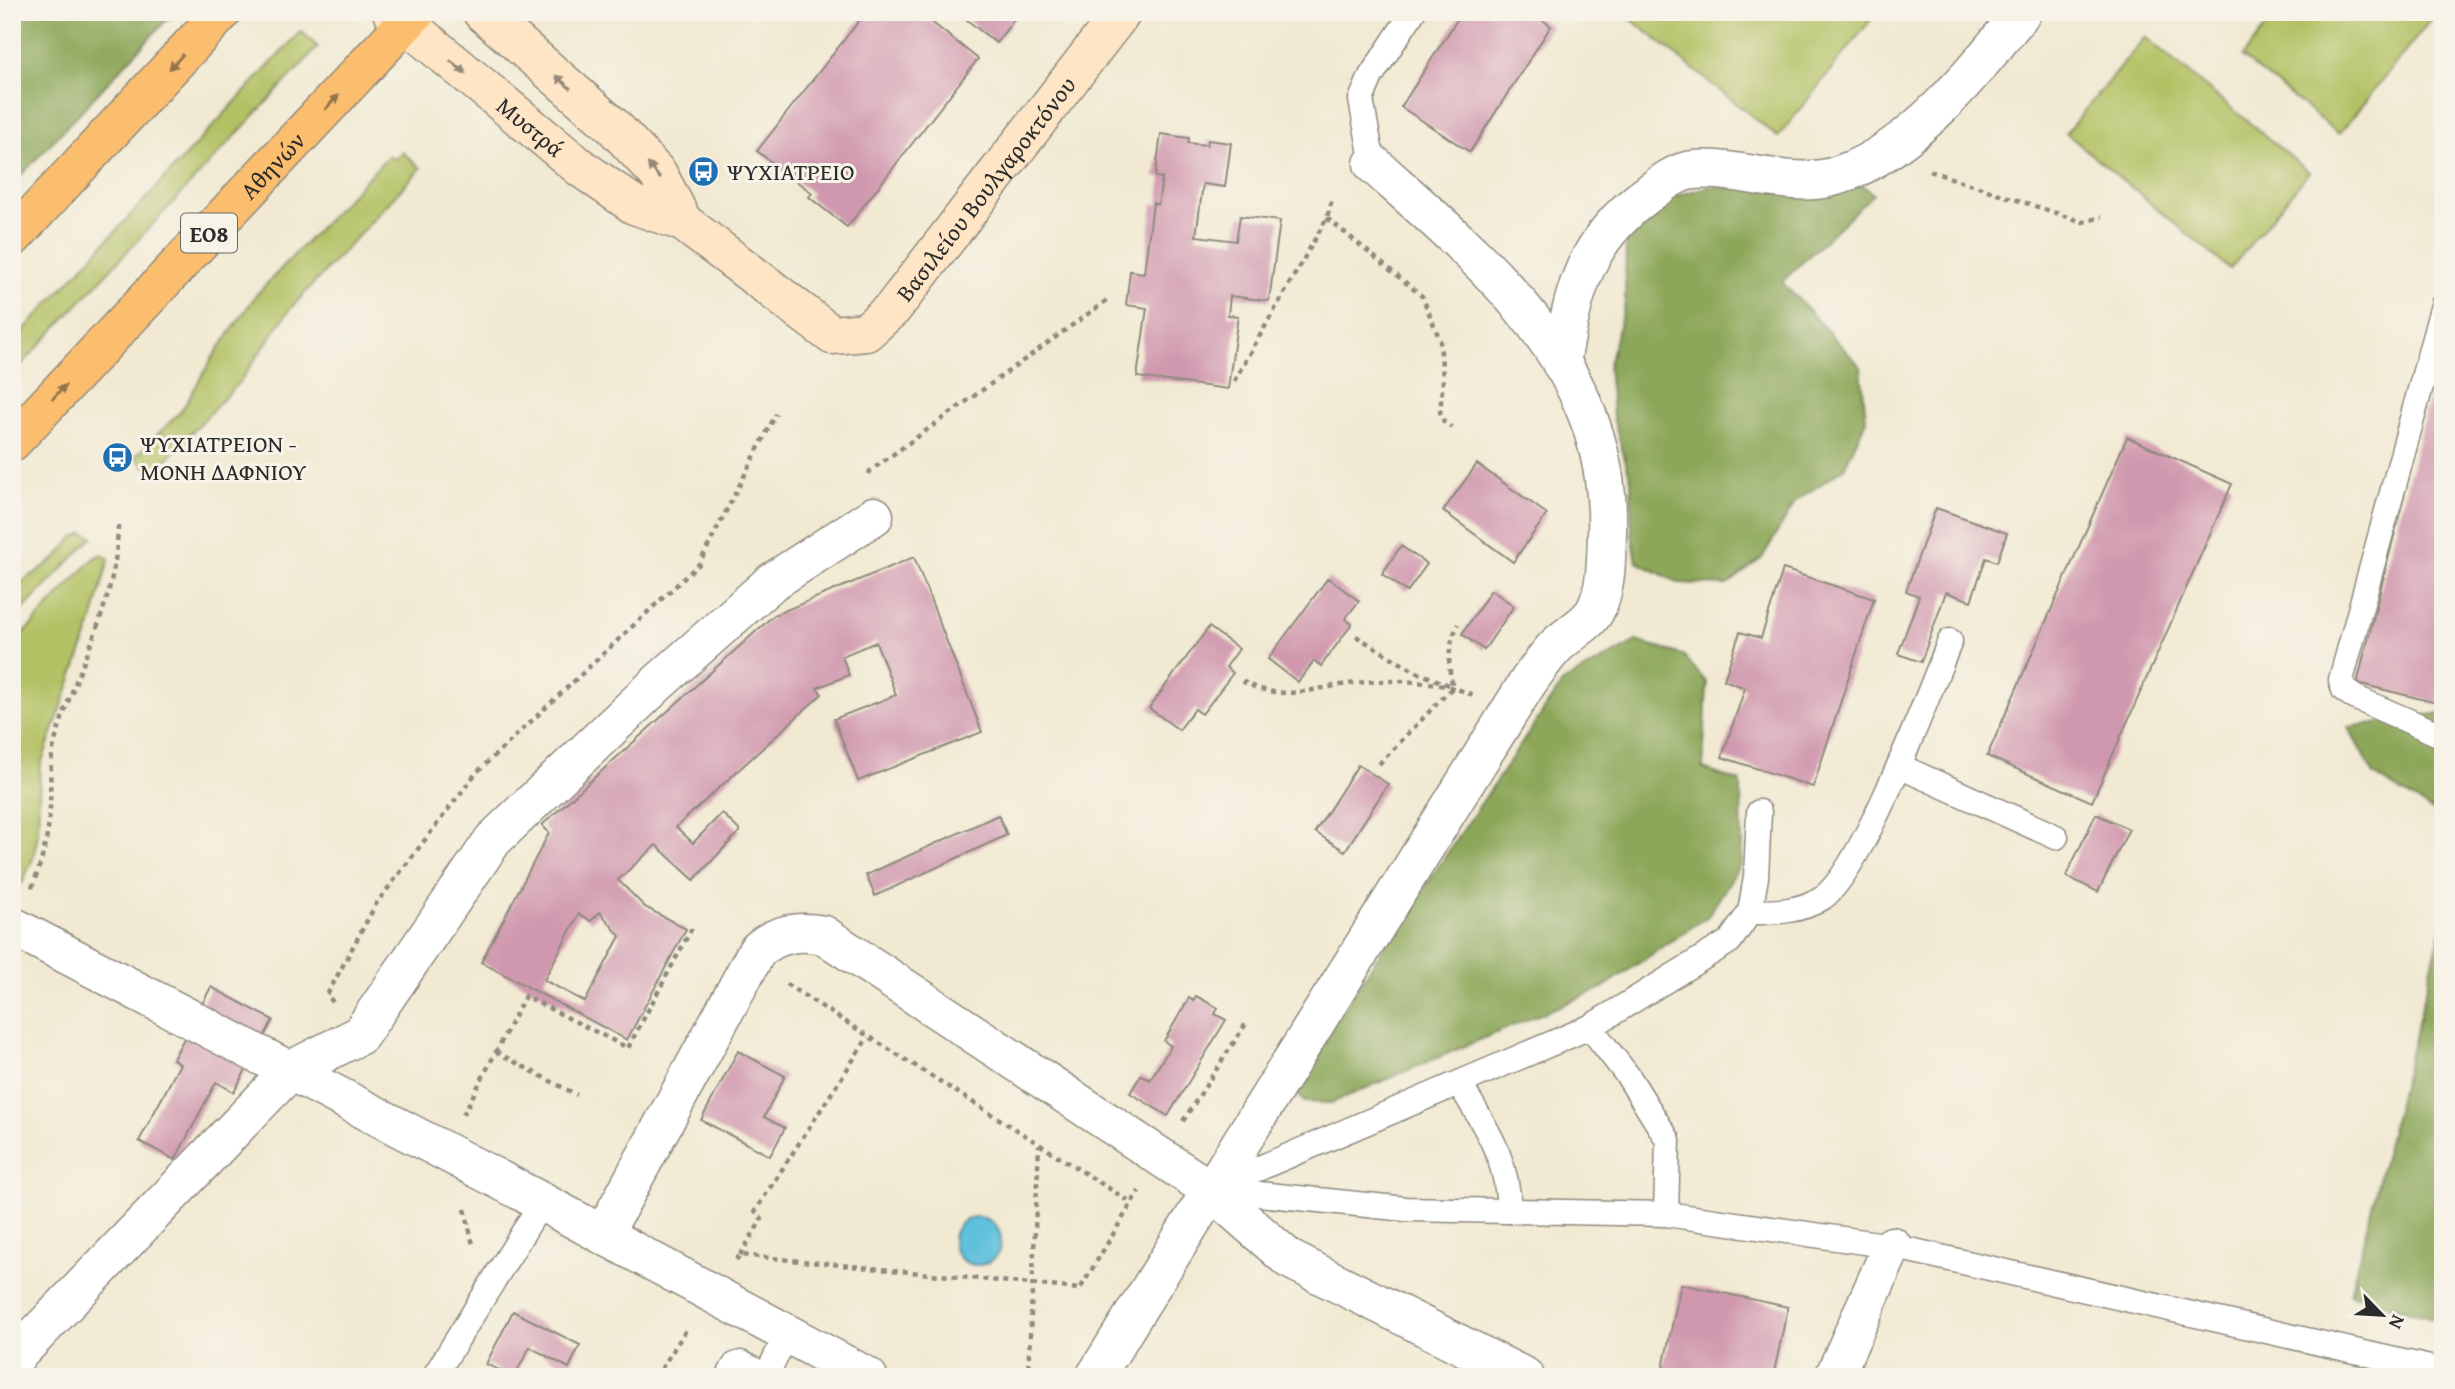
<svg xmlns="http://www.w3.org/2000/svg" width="2455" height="1389" font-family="'Gentium Book Plus',serif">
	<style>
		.green { fill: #b2c164; stroke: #6e7648; stroke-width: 2 }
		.forest { fill: #8da75a; stroke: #5c6942; stroke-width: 2 }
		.water { fill: #5ec1dd; stroke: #447684; stroke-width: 2 }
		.building { fill: #d098ae; fill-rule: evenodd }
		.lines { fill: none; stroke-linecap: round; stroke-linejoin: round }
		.lane-casing { stroke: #8e8a7e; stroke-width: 27 }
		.street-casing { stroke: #8e8a7e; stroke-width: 41 }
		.secondary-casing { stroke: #8e8a7e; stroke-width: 41 }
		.highway-casing { stroke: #8e8a7e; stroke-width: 41 }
		.path { stroke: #8e8a7e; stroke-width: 4.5; stroke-dasharray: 5 5; stroke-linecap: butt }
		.lane { stroke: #fff; stroke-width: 24 }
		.street { stroke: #fff; stroke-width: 38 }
		.secondary { stroke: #fde5c5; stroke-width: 38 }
		.highway { stroke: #fbbe6e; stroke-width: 38 }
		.oneway { fill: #93744c }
		.oneway2 { fill: #948878 }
		.labels { text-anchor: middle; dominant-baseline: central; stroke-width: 6; stroke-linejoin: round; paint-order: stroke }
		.shield { fill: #f7f3e8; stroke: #686764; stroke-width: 2 }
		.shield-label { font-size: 23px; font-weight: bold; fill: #2b2b2b }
		.street-label { font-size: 24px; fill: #2b2b2b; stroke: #f7f3e8 }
		.poi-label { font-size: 24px; fill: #2b2b2b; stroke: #f7f3e8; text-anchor: start }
	</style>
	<rect width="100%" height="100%" fill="#f7f3e8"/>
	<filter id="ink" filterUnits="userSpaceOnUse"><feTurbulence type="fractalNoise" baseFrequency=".0143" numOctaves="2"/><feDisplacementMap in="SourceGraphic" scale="14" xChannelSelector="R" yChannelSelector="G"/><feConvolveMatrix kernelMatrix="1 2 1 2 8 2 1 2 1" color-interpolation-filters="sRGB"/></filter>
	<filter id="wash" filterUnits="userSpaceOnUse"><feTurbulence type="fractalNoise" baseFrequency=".00686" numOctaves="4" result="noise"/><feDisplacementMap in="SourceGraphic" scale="28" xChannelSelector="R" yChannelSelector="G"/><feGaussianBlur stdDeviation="1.57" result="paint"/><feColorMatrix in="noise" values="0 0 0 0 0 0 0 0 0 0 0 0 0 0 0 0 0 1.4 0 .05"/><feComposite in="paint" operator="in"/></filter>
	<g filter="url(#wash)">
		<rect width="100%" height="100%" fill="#f1e9d2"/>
		<g class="green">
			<path d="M1622,12H1877L1778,137Z"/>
			<path d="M2278,12H2437L2339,134L2242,57Z"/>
			<path d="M301,31L318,47L12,375V343Z"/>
			<path d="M2145,37L2309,172L2230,269L2066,133Z"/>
			<path d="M402,152L421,168L290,309L240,381L153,474L135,457L182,410L213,357L257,294L389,155L395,159Z"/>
			<path d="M83,533L93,537L12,621V589L56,558L73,538Z"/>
			<path d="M102,554L109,559L91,625L40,767L38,834L33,858L22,884L12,879V646L94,558Z"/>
		</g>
		<g class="forest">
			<path d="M12,12H174L12,185Z"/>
			<path d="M1861,184L1873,194L1782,282L1861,367L1866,420L1844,468L1796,501L1762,558L1727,585L1679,583L1637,562L1632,535L1631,480L1613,418L1608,368L1625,303L1626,234L1666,199L1706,187Z"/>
			<path d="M1636,641L1683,655L1707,683L1703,769L1741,782L1742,862L1708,916L1602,988L1331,1103L1304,1102L1294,1089L1306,1063L1563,682Z"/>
			<path d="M2443,713V817L2374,775L2348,727Z"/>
			<path d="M2443,922V1321L2350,1294Z"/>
		</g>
		<circle class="water" cx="977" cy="1241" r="24"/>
		<g id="blocks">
			<g class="building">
				<path d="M866,12H919L978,59L847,227L809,197L812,193L757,151Z"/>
				<path d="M957,12H1020L996,43Z"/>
				<path d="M1462,12H1530L1551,26L1470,152L1401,107Z"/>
				<path d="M1161,134L1189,138L1188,143L1207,145L1208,140L1231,143L1225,187L1203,184L1196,236L1236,241L1240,216L1280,221L1269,301L1230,296L1228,315L1238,316L1228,389L1137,377L1147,308L1126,305L1130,271L1144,273L1153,203L1158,205L1162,178L1155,177Z"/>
				<path d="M2443,341V696L2441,704L2357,683Z"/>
				<path d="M2127,437L2232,484L2092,802L1987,756Z"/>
				<path d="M1477,464L1547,514L1513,562L1443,511Z"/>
				<path d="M1936,508L2007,533L1997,562L1986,558L1971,601L1946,592L1921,662L1898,654L1919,596L1906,591Z"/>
				<path d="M1401,546L1427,564L1407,592L1382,574Z"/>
				<path d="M914,557L982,732L858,781L834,719L896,695L876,642L842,656L849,675L817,688L822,694L676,827L693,843L722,813L740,831L694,880L656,845L618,880L645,907L686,929L627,1040L481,962L549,833L542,825L774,615ZM600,912L620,936L585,1002L544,980L579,914L591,921Z"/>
				<path d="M1783,569L1874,599L1813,787L1722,757L1745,688L1724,680L1740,632L1761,638Z"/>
				<path d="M1328,578L1359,601L1345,619L1352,624L1321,666L1314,661L1298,682L1268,659Z"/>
				<path d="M1491,590L1514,606L1484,650L1462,634Z"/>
				<path d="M1209,627L1239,649L1226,667L1233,673L1202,714L1195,709L1179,730L1149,708Z"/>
				<path d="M1358,765L1388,784L1345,851L1315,832Z"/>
				<path d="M2096,814L2129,829L2098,892L2066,876Z"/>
				<path d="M998,815L1007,835L875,896L866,875Z"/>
				<path d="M211,987L273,1020L234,1092L216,1082L175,1160L139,1141L180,1064L173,1059Z"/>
				<path d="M1196,996L1218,1008L1215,1014L1226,1020L1168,1116L1130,1093L1141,1075L1150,1080L1171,1046L1164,1041L1189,998L1193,1001Z"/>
				<path d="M738,1051L785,1076L764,1117L785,1128L770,1156L701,1120Z"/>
				<path d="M1681,1284L1788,1307L1773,1377H1661Z"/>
				<path d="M513,1311L580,1345L569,1368L530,1347L514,1377L486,1364Z"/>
			</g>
		</g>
	</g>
	<g filter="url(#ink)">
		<use href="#blocks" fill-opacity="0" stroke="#8e8a7e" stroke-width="2"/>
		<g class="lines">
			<defs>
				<g id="lane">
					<path d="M1373,164L1361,100L1371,76L1413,12"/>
					<path d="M2443,305L2341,680L2344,690L2356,698L2443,736"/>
					<path d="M1899,766L2056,837"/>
					<path d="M1750,912C1775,912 1800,912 1822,898C1862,872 1929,692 1950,641"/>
					<path d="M1590,1027L1628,1076L1668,1140L1666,1214"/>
					<path d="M1459,1083C1485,1126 1508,1158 1509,1211"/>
					<path d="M1213,1188L1590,1027L1730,941L1750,912L1756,877L1759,812"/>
					<path d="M1210,1189L1406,1209L1666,1214L1892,1246L2443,1371"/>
					<path d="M434,1377L542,1202"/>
					<path d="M728,1377L735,1365L741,1363L766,1376L787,1335"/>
				</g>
				<g id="street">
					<path d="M1561,363C1574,289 1584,241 1648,194C1661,184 1677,171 1694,170C1743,166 1795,192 1842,174C1915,147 1974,72 2022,12"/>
					<path d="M12,926L542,1202L868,1377"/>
					<path d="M603,1235L757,951C776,933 798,930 824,935L1209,1189L1289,1259L1525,1377"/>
					<path d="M12,1360L291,1070L360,1035L493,840L659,682L772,582L874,516"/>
					<path d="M1095,1377L1526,685C1535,672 1544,659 1555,647C1566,635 1587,625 1595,611C1607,588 1606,558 1607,533C1613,365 1486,265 1373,164"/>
					<path d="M1834,1377L1892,1246"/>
				</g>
				<g id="secondary">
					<path id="s1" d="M392,12L581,168L634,205L683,222L832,335L866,332L893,308L1122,12"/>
					<path d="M482,12L614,127L658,174L683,222"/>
				</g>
				<g id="highway">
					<path d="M12,238L222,12"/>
					<path id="s2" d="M12,442L416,12"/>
				</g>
			</defs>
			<use href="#lane" class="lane-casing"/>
			<use href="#street" class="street-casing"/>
			<use href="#secondary" class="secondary-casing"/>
			<use href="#highway" class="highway-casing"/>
			<g class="path">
				<path d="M1930,171L2083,222L2102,217"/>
				<path d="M1327,218L1422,296L1440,340L1443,380L1440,412L1444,422L1452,428"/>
				<path d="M1234,381L1327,218L1332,200"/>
				<path d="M869,474L870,471L1110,298"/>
				<path d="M1356,636L1414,671L1449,685"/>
				<path d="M1242,681C1284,704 1313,687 1356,683C1393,679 1439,680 1473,695"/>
				<path d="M1379,764L1453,687C1447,663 1448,647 1458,624"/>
				<path d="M32,888C40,866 47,844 49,820C52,795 48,770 54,745C75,668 117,608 118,524"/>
				<path d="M786,984L1132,1203"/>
				<path d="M333,1002L327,995L376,904L476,773L699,564L776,414"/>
				<path d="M496,1052L577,1095"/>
				<path d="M463,1115L525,996L628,1048L692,928"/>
				<path d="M1183,1121L1247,1022"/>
				<path d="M465,1209L473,1245"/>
				<path d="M740,1255L762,1219L755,1211L868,1037"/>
				<path d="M736,1260L740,1255L1080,1289L1139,1191"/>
				<path d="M656,1377L688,1327"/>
				<path d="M1028,1377L1039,1145"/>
			</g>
			<use href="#lane" class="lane"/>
			<use href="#street" class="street"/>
			<use href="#secondary" class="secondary"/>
			<use href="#highway" class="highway"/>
		</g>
		<defs><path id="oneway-solid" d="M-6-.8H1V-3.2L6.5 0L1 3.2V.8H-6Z" transform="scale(1.75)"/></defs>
		<g class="oneway">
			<use href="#oneway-solid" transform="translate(176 62) rotate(133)"/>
			<use href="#oneway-solid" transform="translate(332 102) rotate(-47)"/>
			<use href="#oneway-solid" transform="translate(59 392) rotate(-47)"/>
		</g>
		<g class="oneway2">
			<use href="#oneway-solid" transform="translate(458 67) rotate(39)"/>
			<use href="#oneway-solid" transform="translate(563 82) rotate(-139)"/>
			<use href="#oneway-solid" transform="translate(654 171) rotate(-129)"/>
		</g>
	</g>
	<defs>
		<symbol id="bus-disc" viewBox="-11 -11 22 22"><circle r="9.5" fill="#1f6fb2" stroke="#f7f3e8"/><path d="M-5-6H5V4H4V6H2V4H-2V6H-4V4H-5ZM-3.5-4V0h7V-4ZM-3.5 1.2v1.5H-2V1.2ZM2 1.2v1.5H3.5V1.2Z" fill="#fff"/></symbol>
	</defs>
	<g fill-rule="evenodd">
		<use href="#bus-disc" x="686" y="154" width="35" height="35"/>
		<use href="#bus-disc" x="100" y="440" width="35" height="35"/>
	</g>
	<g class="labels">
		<rect class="shield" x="181" y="213.5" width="56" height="39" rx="5"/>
		<g class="shield-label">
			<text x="209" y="233">ΕΟ8</text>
		</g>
		<g class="street-label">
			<text stroke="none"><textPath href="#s1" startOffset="180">Μυστρά</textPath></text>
			<text stroke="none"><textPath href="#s2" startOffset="380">Αθηνών</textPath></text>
			<text stroke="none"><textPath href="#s1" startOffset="770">Βασιλείου Βουλγαροκτόνου</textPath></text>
		</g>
		<g class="poi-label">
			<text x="727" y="171">ΨΥΧΙΑΤΡΕΙΟ</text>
			<text x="140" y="443">ΨΥΧΙΑΤΡΕΙΟΝ -<tspan x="140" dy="28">ΜΟΝΗ ΔΑΦΝΙΟΥ</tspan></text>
		</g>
	</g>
	<rect width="2455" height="1389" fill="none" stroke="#f7f3e8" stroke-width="42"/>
	<g transform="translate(2382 1315) rotate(115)" stroke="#f7f3e8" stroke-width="5" paint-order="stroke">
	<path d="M0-5L12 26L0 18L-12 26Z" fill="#2b2b2b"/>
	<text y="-10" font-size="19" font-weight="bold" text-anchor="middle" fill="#2b2b2b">N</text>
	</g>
</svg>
